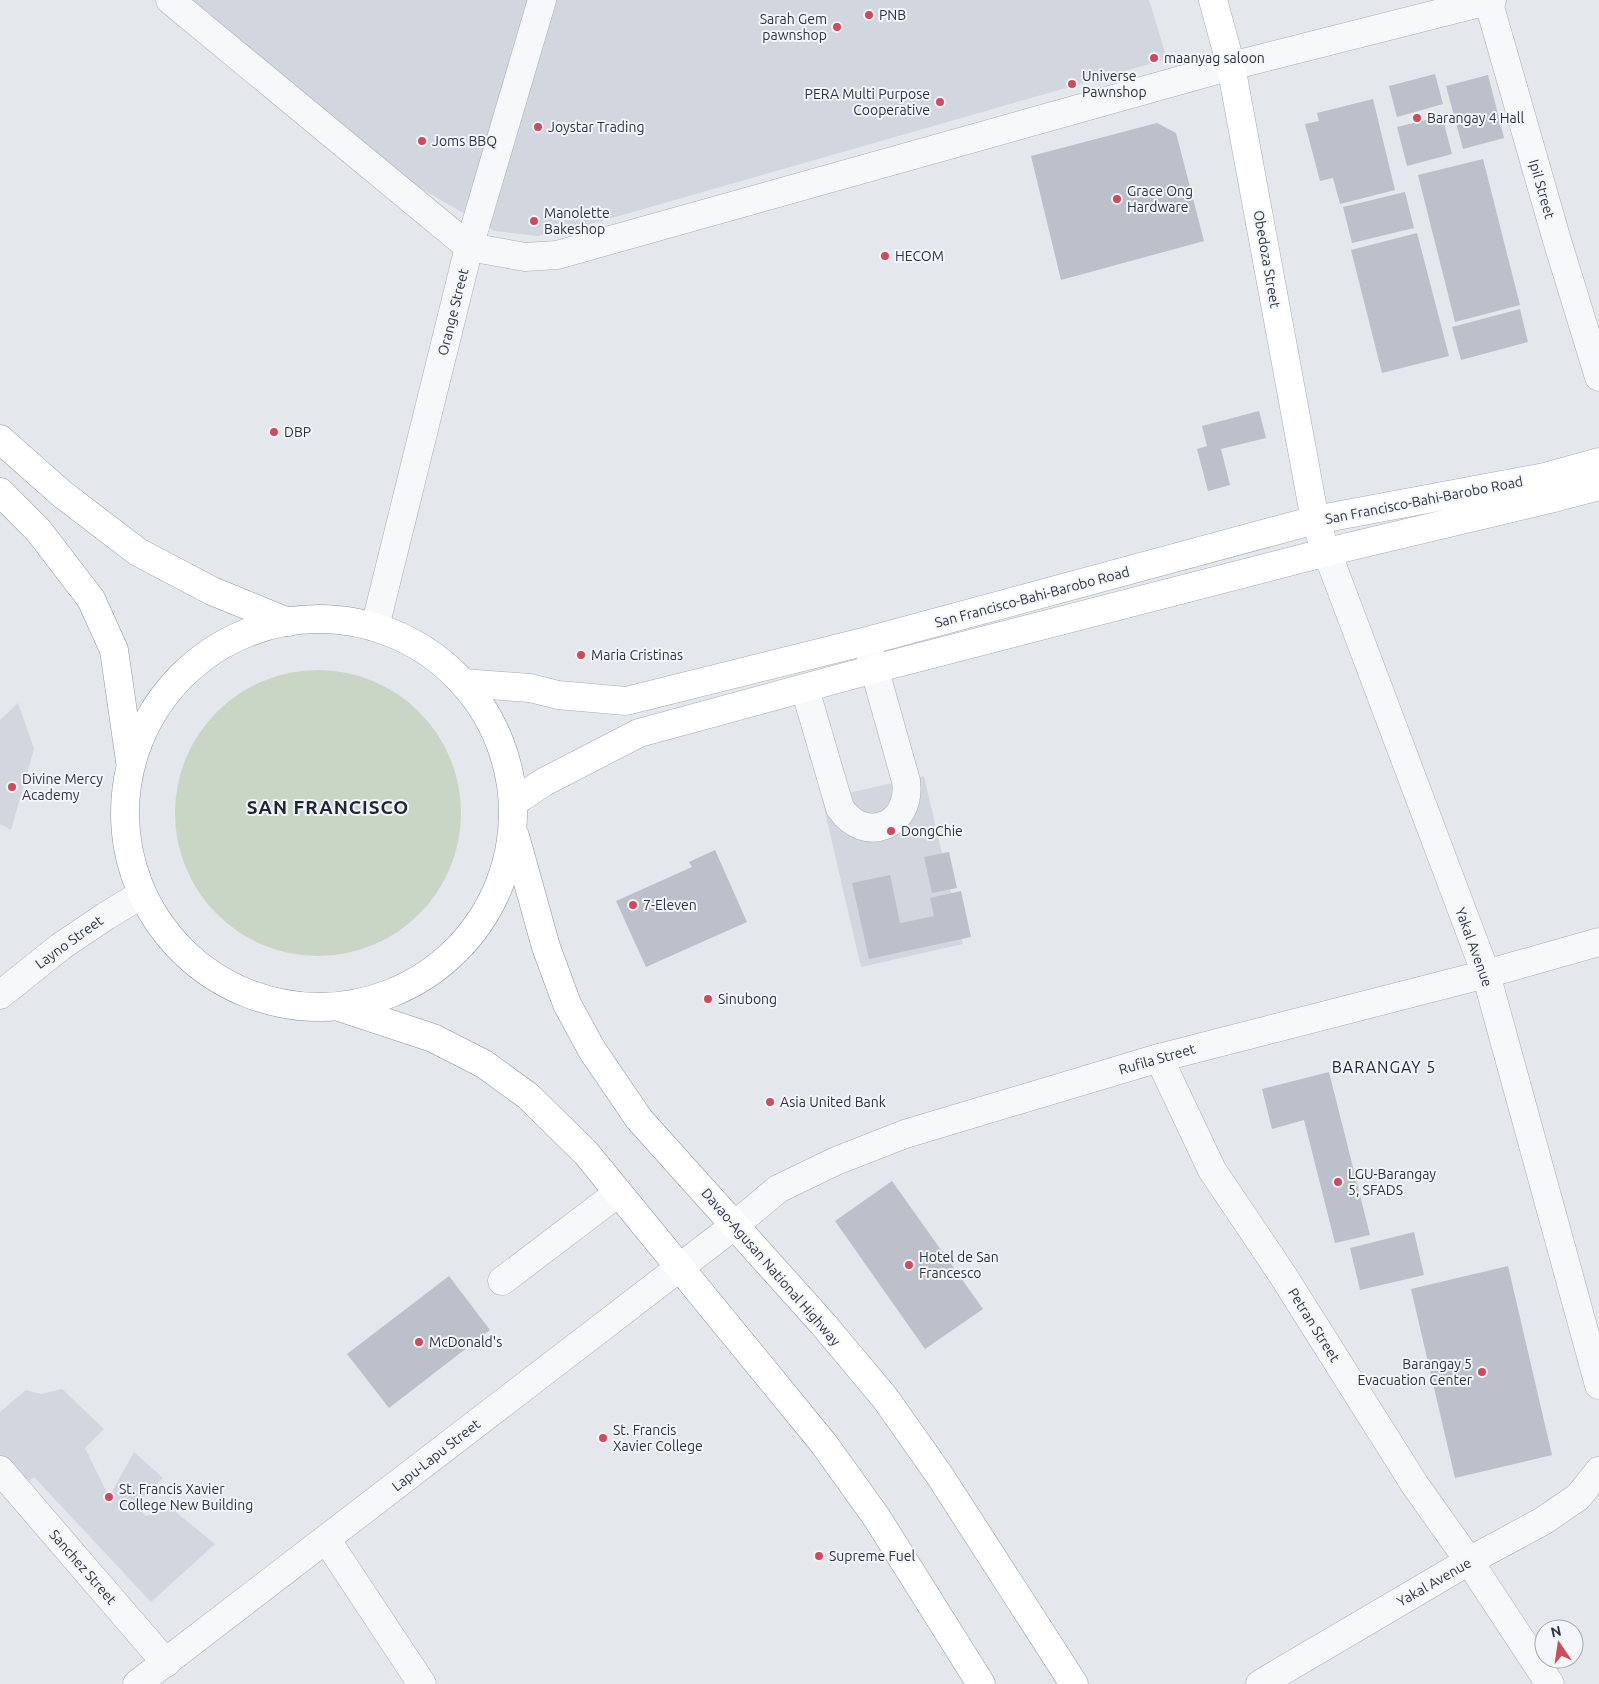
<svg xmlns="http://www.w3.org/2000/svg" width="1599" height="1684" font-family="Ubuntu,sans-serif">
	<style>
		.built { fill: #d2d6de }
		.green { fill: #c9d6c5 }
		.building { fill: #bbc0ca }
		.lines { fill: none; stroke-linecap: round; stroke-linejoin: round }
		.minor-casing { stroke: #a9aeb7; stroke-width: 29 }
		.major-casing { stroke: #a3abb8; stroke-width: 29 }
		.highway-casing { stroke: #8b94a3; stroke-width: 29 }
		.minor { stroke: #f7f8fa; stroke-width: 28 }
		.major { stroke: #fff; stroke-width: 28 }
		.highway { stroke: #fff; stroke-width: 28 }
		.poi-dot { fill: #d1495b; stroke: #f4f6f9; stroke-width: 2 }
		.labels { text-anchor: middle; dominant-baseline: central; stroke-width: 4; stroke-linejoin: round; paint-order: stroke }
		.poi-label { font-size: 14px; fill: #2b3445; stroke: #f4f6f9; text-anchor: start }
		.street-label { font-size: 14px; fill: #2b3445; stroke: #f4f6f9 }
		.quarter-label { font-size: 16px; letter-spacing: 1px; fill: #1d2536; stroke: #f4f6f9 }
		.district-label { font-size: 19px; font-weight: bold; letter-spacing: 1px; fill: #1d2536; stroke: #f4f6f9 }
	</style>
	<rect width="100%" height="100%" fill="#e4e7ec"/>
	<g class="built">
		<path d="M192,0H1149L1167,59L598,222L538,236L495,231L418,187Z"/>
		<path d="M18,703L34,749L11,830L0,824V720Z"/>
		<path d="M924,776L963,944L861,967L822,799Z"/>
		<path d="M62,1389L104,1429L85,1448L109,1497L134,1452L163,1478L135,1505L146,1516L171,1508L215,1544L151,1602L34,1477L24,1486L0,1457V1412L26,1390L41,1394Z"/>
	</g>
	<circle class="green" cx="318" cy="813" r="143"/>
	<g class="building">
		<path d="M1435,74L1443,104L1397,117L1389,86Z"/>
		<path d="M1488,75L1504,138L1463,149L1446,86Z"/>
		<path d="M1373,99L1395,190L1340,204L1333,178L1320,181L1305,124L1319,121L1317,113Z"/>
		<path d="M1442,116L1452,154L1407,166L1397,127Z"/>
		<path d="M1157,123L1176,133L1204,241L1061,280L1031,156Z"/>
		<path d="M1483,159L1520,305L1455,322L1418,175Z"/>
		<path d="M1405,192L1414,228L1352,243L1343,207Z"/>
		<path d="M1417,233L1449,356L1382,373L1351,250Z"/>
		<path d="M1520,309L1528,342L1461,360L1452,327Z"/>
		<path d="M1259,411L1266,438L1221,449L1230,485L1208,491L1197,449L1207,446L1202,426Z"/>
		<path d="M715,850L747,922L646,967L616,901L692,867L689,862Z"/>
		<path d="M949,852L957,888L932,893L924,857Z"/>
		<path d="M890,875L900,923L934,916L930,898L961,891L971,937L869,959L852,883Z"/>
		<path d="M1329,1072L1370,1235L1335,1243L1304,1120L1272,1129L1262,1089Z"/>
		<path d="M892,1181L983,1309L925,1349L835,1221Z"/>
		<path d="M1414,1232L1424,1275L1360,1290L1350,1248Z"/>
		<path d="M1508,1266L1552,1455L1455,1478L1411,1289Z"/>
		<path d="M449,1276L490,1330L389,1408L347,1354Z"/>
	</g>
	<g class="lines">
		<defs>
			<g id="minor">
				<path d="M170,0L469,247L525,257L557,255L1231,66L1492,0"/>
				<path d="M1488,0L1556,237L1599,377"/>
				<path d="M1327,552L1486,974L1599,1385"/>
				<path d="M375,627L469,247L542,0"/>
				<path d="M805,689L840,808C865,845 912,826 906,781L868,646"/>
				<path d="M0,995L60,947L106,916L142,894"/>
				<path d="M1159,1058L1212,1170L1282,1274L1415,1485L1469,1561L1550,1684"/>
				<path d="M502,1281L618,1193"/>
				<path d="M0,1470L166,1663"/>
				<path d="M326,1539L422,1684"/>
				<path d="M137,1684L735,1225L778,1189L836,1161L905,1134L1159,1058L1486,974L1599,942"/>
				<path d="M1260,1684L1469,1561L1543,1521L1578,1497L1599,1471"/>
			</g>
			<g id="major">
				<path d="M1213,0L1231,66L1315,520L1321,537"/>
				<path d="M463,683L530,688L558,695L626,701L867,641L1315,520L1545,477L1599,462"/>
				<path d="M514,802L544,782L639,733L874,669L1327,552L1550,499L1599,486"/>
			</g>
			<g id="highway">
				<path d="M0,439L62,494L138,552L212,591L288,622"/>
				<path d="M0,492L38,530L91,599L114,650L130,761"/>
				<circle cx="319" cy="813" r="194"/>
				<path d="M515,836L546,947L567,1004L592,1050L639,1119L823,1324L885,1398L940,1476L1074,1684"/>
				<path d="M339,1007L433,1038L484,1064L528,1096L586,1153L824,1444L877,1518L981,1684"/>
			</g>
		</defs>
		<use href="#minor" class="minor-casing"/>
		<use href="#major" class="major-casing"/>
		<use href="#highway" class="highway-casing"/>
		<use href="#minor" class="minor"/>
		<use href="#major" class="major"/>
		<use href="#highway" class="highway"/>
	</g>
	<g class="poi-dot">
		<circle cx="869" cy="15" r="5"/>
		<circle cx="837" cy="27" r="5"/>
		<circle cx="1154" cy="58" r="5"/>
		<circle cx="1072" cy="84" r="5"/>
		<circle cx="940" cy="102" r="5"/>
		<circle cx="1417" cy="118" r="5"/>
		<circle cx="538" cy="127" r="5"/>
		<circle cx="422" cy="141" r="5"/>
		<circle cx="1117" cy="199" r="5"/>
		<circle cx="534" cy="221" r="5"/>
		<circle cx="885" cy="256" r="5"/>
		<circle cx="274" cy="432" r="5"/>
		<circle cx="581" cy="655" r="5"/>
		<circle cx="12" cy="787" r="5"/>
		<circle cx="891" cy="831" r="5"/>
		<circle cx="633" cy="905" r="5"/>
		<circle cx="708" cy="999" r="5"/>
		<circle cx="770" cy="1102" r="5"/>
		<circle cx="1338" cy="1182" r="5"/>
		<circle cx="909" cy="1265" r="5"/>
		<circle cx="419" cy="1342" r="5"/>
		<circle cx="1482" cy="1372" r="5"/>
		<circle cx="603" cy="1438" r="5"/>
		<circle cx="109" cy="1497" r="5"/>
		<circle cx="819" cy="1556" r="5"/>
	</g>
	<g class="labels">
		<g class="poi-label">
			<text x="879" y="15">PNB</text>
			<text x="827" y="19" text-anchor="end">Sarah Gem<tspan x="827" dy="16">pawnshop</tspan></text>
			<text x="1164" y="58">maanyag saloon</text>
			<text x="1082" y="76">Universe<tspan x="1082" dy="16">Pawnshop</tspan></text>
			<text x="930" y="94" text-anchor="end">PERA Multi Purpose<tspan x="930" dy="16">Cooperative</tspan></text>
			<text x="1427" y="118">Barangay 4 Hall</text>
			<text x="548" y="127">Joystar Trading</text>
			<text x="432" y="141">Joms BBQ</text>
			<text x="1127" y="191">Grace Ong<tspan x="1127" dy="16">Hardware</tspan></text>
			<text x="544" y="213">Manolette<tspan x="544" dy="16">Bakeshop</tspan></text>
			<text x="895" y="256">HECOM</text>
			<text x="284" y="432">DBP</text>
			<text x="591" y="655">Maria Cristinas</text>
			<text x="22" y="779">Divine Mercy<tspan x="22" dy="16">Academy</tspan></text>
			<text x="901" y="831">DongChie</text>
			<text x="643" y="905">7-Eleven</text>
			<text x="718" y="999">Sinubong</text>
			<text x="780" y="1102">Asia United Bank</text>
			<text x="1348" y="1174">LGU-Barangay<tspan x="1348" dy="16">5, SFADS</tspan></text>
			<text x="919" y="1257">Hotel de San<tspan x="919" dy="16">Francesco</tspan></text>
			<text x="429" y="1342">McDonald's</text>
			<text x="1472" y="1364" text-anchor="end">Barangay 5<tspan x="1472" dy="16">Evacuation Center</tspan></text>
			<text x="613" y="1430">St. Francis<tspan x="613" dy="16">Xavier College</tspan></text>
			<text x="119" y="1489">St. Francis Xavier<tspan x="119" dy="16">College New Building</tspan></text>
			<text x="829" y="1556">Supreme Fuel</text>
		</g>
		<g class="street-label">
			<text transform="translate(1542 189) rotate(74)">Ipil Street</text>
			<text transform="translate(1267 259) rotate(80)">Obedoza Street</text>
			<text transform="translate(453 312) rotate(-76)">Orange Street</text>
			<text transform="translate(1424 500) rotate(-11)">San Francisco-Bahi-Barobo Road</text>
			<text transform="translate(1032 597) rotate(-15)">San Francisco-Bahi-Barobo Road</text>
			<text transform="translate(69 942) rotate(-36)">Layno Street</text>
			<text transform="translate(1474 947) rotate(70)">Yakal Avenue</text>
			<text transform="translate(1157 1059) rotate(-16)">Rufila Street</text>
			<text transform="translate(771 1267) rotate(49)">Davao-Agusan National Highway</text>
			<text transform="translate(1314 1325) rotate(58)">Petran Street</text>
			<text transform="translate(436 1455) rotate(-38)">Lapu-Lapu Street</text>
			<text transform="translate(83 1567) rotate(49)">Sanchez Street</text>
			<text transform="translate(1434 1582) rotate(-30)">Yakal Avenue</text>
		</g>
		<g class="quarter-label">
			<text x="1384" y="1067">BARANGAY 5</text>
		</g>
		<g class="district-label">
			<text x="328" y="807">SAN FRANCISCO</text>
		</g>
	</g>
	<g transform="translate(1559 1644) rotate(347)"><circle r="24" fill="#f4f6f9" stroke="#a4a8b1"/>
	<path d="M0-4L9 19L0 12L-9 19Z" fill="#d1495b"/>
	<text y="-8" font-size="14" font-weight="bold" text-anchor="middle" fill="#2b3445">N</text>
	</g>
</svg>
